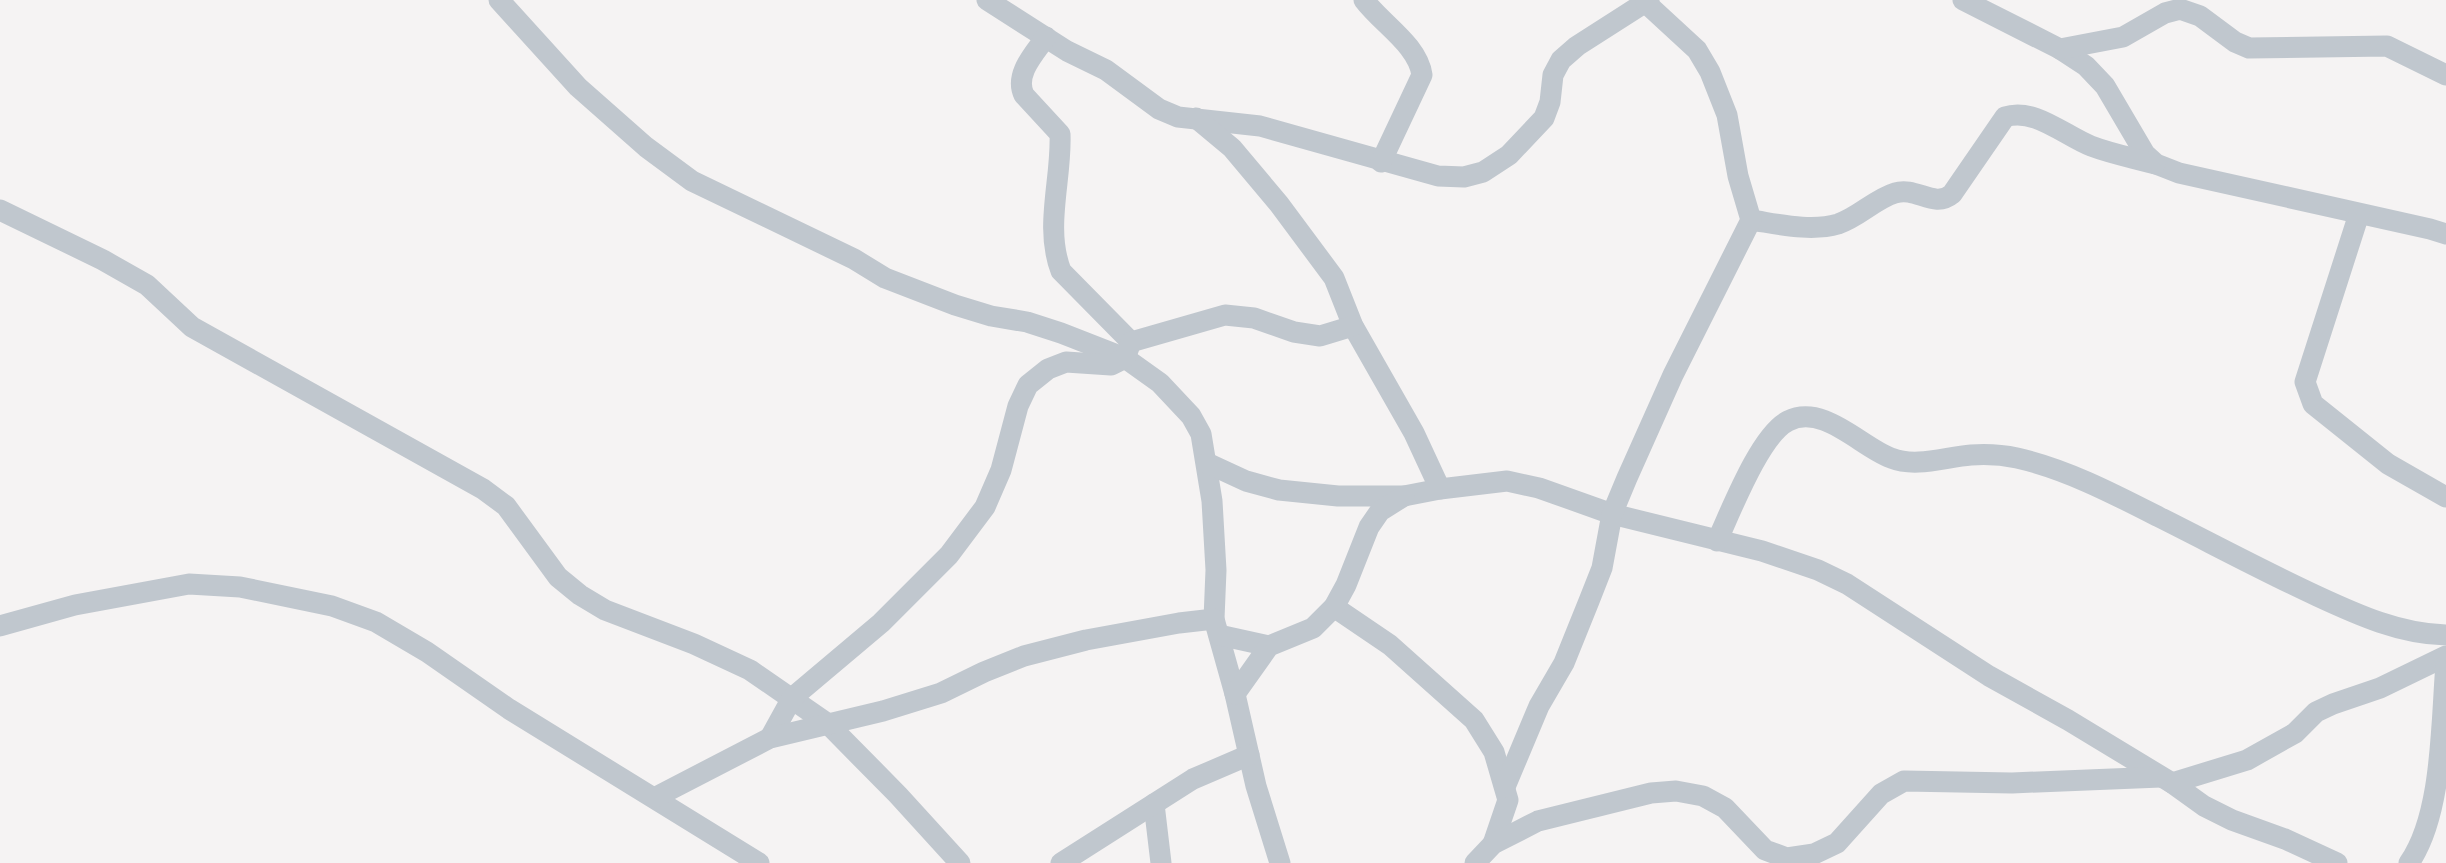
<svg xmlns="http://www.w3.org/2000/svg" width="2446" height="863" font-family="Inter,sans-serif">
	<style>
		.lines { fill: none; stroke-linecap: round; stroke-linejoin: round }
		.minor { stroke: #c0c7ce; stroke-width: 21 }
	</style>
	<rect width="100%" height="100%" fill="#f5f3f3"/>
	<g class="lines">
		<g class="minor">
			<path d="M499,0L578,87L646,147L692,181L854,259L885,278L955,305L991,316L1027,322L1061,333L1125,358L1160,383L1191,416L1201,434L1212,501L1216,570L1214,619L1235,694L1256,786L1280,863"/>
			<path d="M987,0L1067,51L1106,70L1159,109L1178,117L1260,126L1438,176L1464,177L1483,172L1509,155L1544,118L1550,102L1553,75L1561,60L1577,46L1649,0"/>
			<path d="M1364,0C1382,24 1418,45 1422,75L1381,162"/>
			<path d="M1963,0L2060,49L2086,66L2105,86L2145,154L2156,164L2179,173L2430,229L2446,234"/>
			<path d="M1046,37C1035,53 1014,74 1024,95L1060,134C1062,179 1044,227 1061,271L1131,342"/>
			<path d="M2060,49L2123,37L2165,13L2180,9L2200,16L2235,42L2249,48L2387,46L2446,75"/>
			<path d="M1196,118L1232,148L1279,204L1334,278L1353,326L1414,433L1440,489"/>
			<path d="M0,210L103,260L147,285L192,327L483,489L506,506L558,577L580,595L605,610L694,644L750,670L828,724L898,795L960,863"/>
			<path d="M2359,214L2305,382L2313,404L2388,464L2446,497"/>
			<path d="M1751,220C1778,224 1811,232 1838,224C1859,217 1875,199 1895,193C1916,186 1934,209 1952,194L2005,117C2034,107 2065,136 2091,146C2112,154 2134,158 2155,164"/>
			<path d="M1131,342L1225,315L1254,318L1294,332L1320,336L1353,326"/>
			<path d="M1207,463L1246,481L1279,490L1338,496H1404L1440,489L1507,481L1539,488L1612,514L1762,551L1818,570L1847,584L1989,676L2068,720L2172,783L2204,806L2232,820L2285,839L2337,863"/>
			<path d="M1717,541C1731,511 1760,435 1788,421C1823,403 1861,447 1891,458C1916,468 1945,457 1971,455C1985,454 2003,455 2017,458C2066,469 2114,494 2159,517C2211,543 2263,571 2317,596C2358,615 2400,634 2446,635"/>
			<path d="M1334,607L1390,645L1474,720L1494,752L1508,800L1493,844"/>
			<path d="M0,626L75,605L189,584L240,587L332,606L376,622L427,652L509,709L759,863"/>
			<path d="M1219,635L1269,646"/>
			<path d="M1235,694L1269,646L1313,628L1334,607L1346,585L1369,527L1380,511L1404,496"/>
			<path d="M770,738L792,698L881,623L949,555L985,507L1001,470L1018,406L1028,385L1048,369L1066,362L1111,365L1125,358L1131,342"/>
			<path d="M2172,783L2247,760L2295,733L2316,712L2333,704L2380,688L2446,656"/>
			<path d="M1505,787L1539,706L1564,663L1589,601L1602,568L1612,514L1627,478L1673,375L1751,220L1738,176L1727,115L1710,72L1697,50L1646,3"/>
			<path d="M656,797L770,738L883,711L941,693L984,672L1024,656L1086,640L1179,623L1214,619"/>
			<path d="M1154,804L1161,863"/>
			<path d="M1061,863L1193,779L1249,755"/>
			<path d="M1475,863L1493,844L1538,821L1651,793L1676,791L1703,796L1725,808L1765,850L1787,858L1814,854L1837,843L1881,794L1904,781L2012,783L2161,777"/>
			<path d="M2409,863C2443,814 2441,723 2446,664"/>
		</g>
	</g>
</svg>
